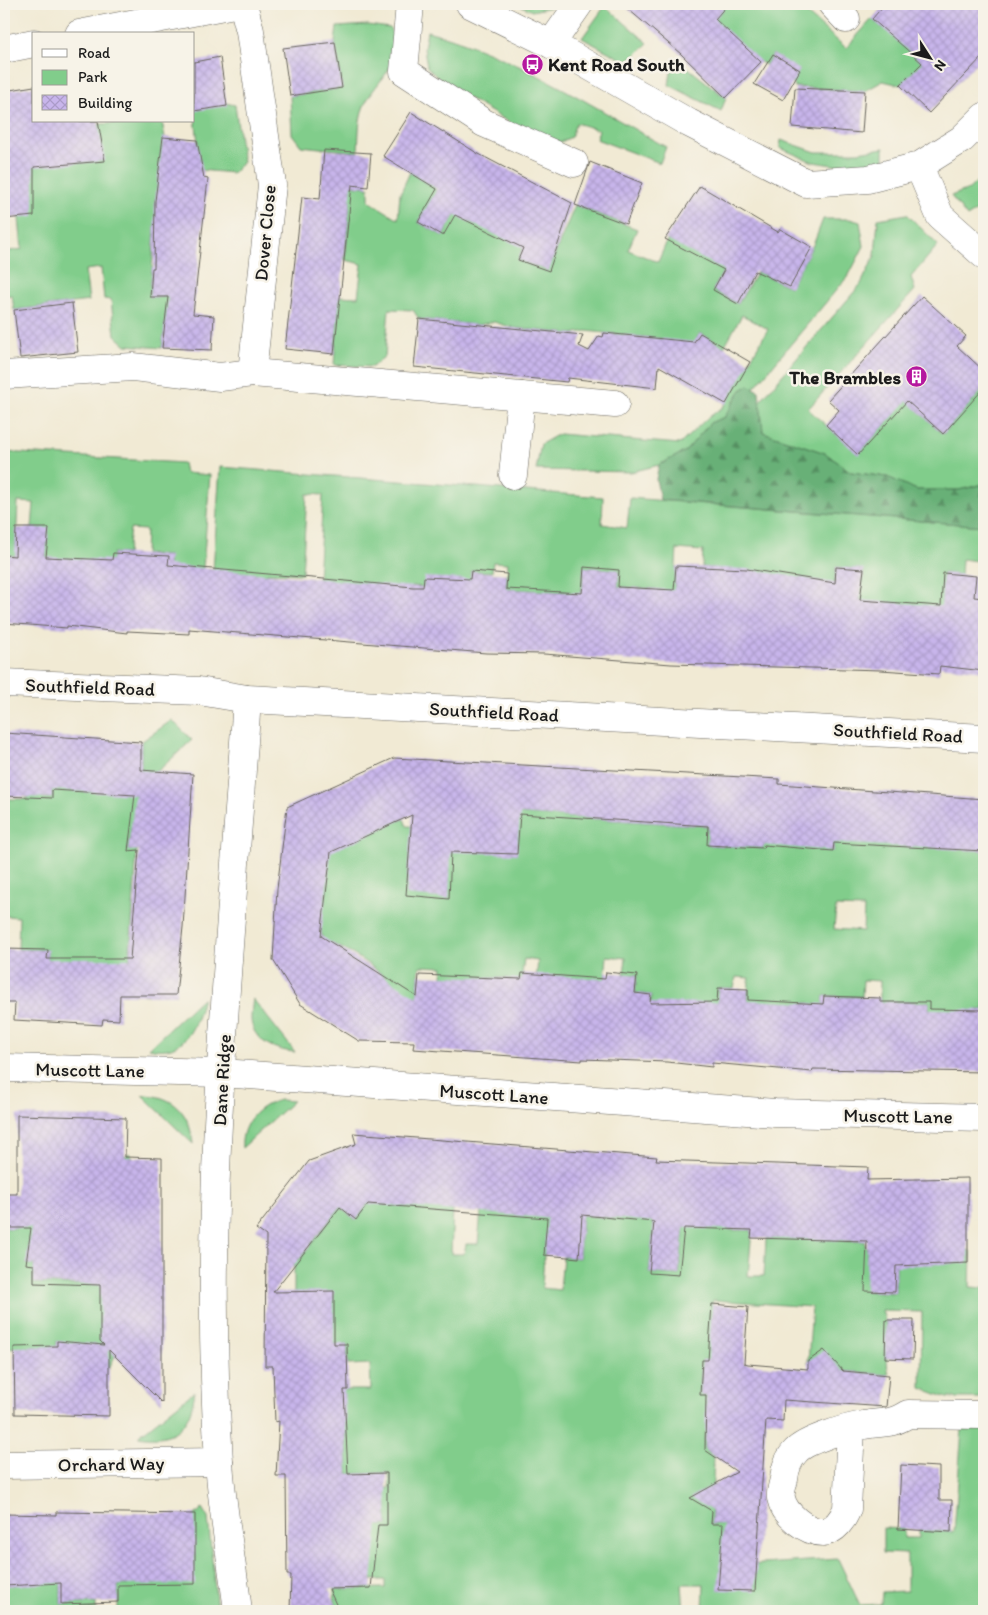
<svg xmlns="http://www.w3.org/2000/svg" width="988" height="1615" font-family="Itim,sans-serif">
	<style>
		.green { fill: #81cd8b; stroke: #4e7454; fill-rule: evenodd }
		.forest { fill: url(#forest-firs); stroke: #42664a }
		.building { fill: url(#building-cross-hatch) }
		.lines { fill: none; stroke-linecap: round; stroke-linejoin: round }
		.minor-casing { stroke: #67645c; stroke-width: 29 }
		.minor { stroke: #fff; stroke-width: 28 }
		.labels { text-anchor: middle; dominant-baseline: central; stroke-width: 5; stroke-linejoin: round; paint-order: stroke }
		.poi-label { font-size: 19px; font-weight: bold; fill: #1c1c1c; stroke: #f7f3e8; text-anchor: start }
		.street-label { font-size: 19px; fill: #1c1c1c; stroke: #f7f3e8 }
	</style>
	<defs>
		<pattern id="forest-firs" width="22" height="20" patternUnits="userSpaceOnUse" patternTransform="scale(1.25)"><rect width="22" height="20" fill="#68b077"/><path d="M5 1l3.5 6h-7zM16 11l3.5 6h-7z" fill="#558e61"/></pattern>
		<pattern id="building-cross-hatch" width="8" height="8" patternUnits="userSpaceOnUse" patternTransform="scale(1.25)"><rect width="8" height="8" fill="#c8b5eb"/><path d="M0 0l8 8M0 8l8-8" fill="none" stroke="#ab9bc9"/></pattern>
	</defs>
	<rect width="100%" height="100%" fill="#f7f3e8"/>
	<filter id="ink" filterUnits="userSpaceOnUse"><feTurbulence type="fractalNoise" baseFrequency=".02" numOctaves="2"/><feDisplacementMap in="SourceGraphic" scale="10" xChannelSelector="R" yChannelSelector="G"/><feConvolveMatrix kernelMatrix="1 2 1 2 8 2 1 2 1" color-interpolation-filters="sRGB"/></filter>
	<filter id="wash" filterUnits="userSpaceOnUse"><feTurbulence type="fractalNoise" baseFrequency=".0096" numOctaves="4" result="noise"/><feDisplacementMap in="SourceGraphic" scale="20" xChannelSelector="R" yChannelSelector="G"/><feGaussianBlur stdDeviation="1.12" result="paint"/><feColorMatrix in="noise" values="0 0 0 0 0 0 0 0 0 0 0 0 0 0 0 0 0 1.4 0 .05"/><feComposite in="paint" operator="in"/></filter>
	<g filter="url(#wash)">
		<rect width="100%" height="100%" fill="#f1ead4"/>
		<g class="green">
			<path d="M518,4H553L551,7L532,11Z"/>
			<path d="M728,4H796L846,48L872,19L884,29L907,4H915L939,24L948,36L900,85L883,81L865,91L795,87L773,54L766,65L760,62L714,19Z"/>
			<path d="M605,6L648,43L637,54L625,61L582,38Z"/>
			<path d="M368,25L390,28C407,65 378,76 364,106C358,119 359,139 358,152L301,146L292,134L290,96L342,88L335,42L337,27Z"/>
			<path d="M427,31C509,52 592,106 666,147L660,163L596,139L599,130L576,123L571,137L557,144L529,134L444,84L427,67L424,48Z"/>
			<path d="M682,63L726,98L721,111L669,85L671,72Z"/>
			<path d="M226,103L235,105L243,162L233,173L187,169L159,174L150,297H169L162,348L126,345L115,335L111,300L104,299L101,268L85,270L89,301L14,310L12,295L4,296V252L22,249L17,198L4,200V181L13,179L7,147L99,130V124L162,121L167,149L198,143L194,108Z"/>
			<path d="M781,140L816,152H858L884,148V161L846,167L813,162L780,148Z"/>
			<path d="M410,172L434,187L436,192L418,222L443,236L460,205L529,231L518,260L548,271L575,205L637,229L628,250L658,262L673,227L728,263L713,290L738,304L757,272L790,287L814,243L823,219H850L860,222L864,246L849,275L754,388L749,385L740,391L725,417L710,423L686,451L659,465L631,472L536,470L541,444L559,434L680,444L705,420L723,407L768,329L742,315L724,347L700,333L688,353L662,339L586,331L572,334L514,328L494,322L477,325L419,319L413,310L389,309L385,356L372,367L334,365L339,296L358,297L362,264L345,260L350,202L321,199L322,183L369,187V201L398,219L400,194Z"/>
			<path d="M984,175V206L967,217L951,196L969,189Z"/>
			<path d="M907,214L938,245L911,277L915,290L808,409L858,454L923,383L931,390L915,408L943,434L984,388V484L959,490H917L887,477L851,472L825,453L763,432L760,401L861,284L875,255L878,219Z"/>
			<path d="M4,452L183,463L185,473L210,475L202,582L167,578L169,556L145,554L146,530L130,529L127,554L113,553L111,579L46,557L48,529L32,528L34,503L18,502L16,544L17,556L4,555Z"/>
			<path d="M220,467L603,497L602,524L627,528L630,498L984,526V598L975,597L977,561L962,559L961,575L943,573V608L860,601L864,570L836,567L833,601L788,576L702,567L703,551L677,549L674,595L656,589L618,587L619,570L584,567L581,600L565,592L506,589L508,563L493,562L492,572L471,571L469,601L423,587L413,586L412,599L318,579L323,495L307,494L302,574L267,573V591L209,630Z"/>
			<path d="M172,720L192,740L158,771H153L151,791L131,827L128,850H137L129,968L149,995L120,993L47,972V950L18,949L19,917L5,916L4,799H27L28,789H43V798H52V789L141,771V742Z"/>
			<path d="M520,814L708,826L707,845L763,848L764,832L833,851L834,839L984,851V1010H976L974,1025L929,1024V1002H880V981L863,980L862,997L824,996L822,1021L810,1003L748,1005L749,978L736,977L734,988H718L717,1011L650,1012L651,995L635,993L637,975L624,974L626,958L607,956L604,992L534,999L538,961L524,959L519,998L501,1054L507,978H485L440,995L443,967L420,966L417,997C401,995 403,991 391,982C378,970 340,943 324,942L321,934V844L404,819L407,826L456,828ZM836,907L864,908L863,931L834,929Z"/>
			<path d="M203,997C197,1026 184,1057 149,1048Z"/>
			<path d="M253,999L295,1052C276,1051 252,1041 251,1019C251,1013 252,1006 253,999Z"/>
			<path d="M142,1095C174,1095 190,1113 193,1144Z"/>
			<path d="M280,1100L293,1101L242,1148C240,1124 258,1105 280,1100Z"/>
			<path d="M129,1153L133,1157L132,1181L26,1264L34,1265V1283L73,1285L100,1282L115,1356L109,1368H90L57,1341V1370L36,1347L4,1348V1228H16L110,1170Z"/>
			<path d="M369,1202L453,1209L451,1254H464L466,1244H478L481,1211L552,1218L544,1255L542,1288L560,1290L563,1257L579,1258L582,1215L613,1218L652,1216L654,1228L649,1273L679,1275L684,1227L731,1214L730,1230H752L748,1276H764L766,1239L780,1238L843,1222L844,1241H864L867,1250L866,1291L895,1293L897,1251L968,1249L971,1253L970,1287L984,1288V1398H947L921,1388L922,1312L882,1311C890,1329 884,1355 889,1375L831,1370L808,1363L812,1307L713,1300L712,1304L729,1362L702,1360L700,1395H717L715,1430L705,1436V1450L714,1457L711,1524H736L748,1565L838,1559L860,1605L881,1604L882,1592L907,1591V1554L883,1553V1528L904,1529V1538H919V1530L954,1532L962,1429L984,1430V1611H703L704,1584H682L684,1611H339L335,1602L334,1589L385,1588V1580H372L360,1525H387V1504L358,1489L390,1488L389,1473L348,1474L346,1432L337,1390H371L370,1364L348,1365L347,1344H311L294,1292V1257L299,1260L340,1207L356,1220Z"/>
			<path d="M195,1391C190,1427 175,1442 138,1436Z"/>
			<path d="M202,1508L208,1518L217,1610L118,1611V1585H128Z"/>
			<path d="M61,1563V1604L96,1603V1611H4V1586L14,1585Z"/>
		</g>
		<path class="forest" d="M749,385L759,391L763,432L825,453L851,472L887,477L917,490H959L984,484V526L660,500L656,479L659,465L686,451L710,423L725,417L740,391Z"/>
		<g id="blocks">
			<g class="building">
				<path d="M622,4H728L715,19L761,62L726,98L681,54Z"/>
				<path d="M885,4H984V55L929,113L900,85L922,63L872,19Z"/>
				<path d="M335,42L342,88L290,96L283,48Z"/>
				<path d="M773,54L800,70L783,100L754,84Z"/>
				<path d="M220,57L227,106L194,111V62Z"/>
				<path d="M34,86V121H98L105,161L34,167V216L4,219V91Z"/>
				<path d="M795,88L865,91L862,133L792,127Z"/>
				<path d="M411,112L477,153L572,203L549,271L518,260L523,248L455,215L443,236L418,222L437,189L383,156Z"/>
				<path d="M163,137L197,140L204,178L208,179L193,314L214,316L212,350L162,348L168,297H150L152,268H154L155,201Z"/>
				<path d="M324,150L371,153L368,187L352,185L334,354L285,349L302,197L320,199Z"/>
				<path d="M590,162L642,183L626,224L575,205Z"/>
				<path d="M700,186L778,232L780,229L812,247L790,287L755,271L738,304L713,290L724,270L665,239Z"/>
				<path d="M922,296L966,336L957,346L984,371V388L943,434L907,401L858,455L826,425L839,410L828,400Z"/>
				<path d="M72,303L78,352L20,358L14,310Z"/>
				<path d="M419,319L583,335L579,346L589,351L599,336L603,337L604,333L694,342L700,333L750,362L726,404L659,366L657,388L568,378L567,382L414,367Z"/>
				<path d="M16,528H49L46,557L112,560L113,553L169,556L168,565L413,587H423L424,577L470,579L471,571L507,574L506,589L582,593L584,567L619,570L618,587L674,590L676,566L747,569L835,583L836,567L864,569L860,600L941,606L943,573L976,576L974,597L984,598V671L940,666L939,674L881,670L671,664L544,654L486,653L189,629V634L127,631V633L67,626V628L4,623V555L15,556Z"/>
				<path d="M4,733L141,742V770L193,774L183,927L176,995H120L119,1020L103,1019L102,1025L14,1020L15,1003H4V949L48,950L47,959H130L139,850L128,851L135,795L52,790V798L4,796Z"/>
				<path d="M394,758L779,779V784L984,799V851L834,843L833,851L764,845L763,848L707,845L708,826L520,814L517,854L451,852L449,899L406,895L412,815L331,852L321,936L417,997L419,975L521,979L522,973L605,979L606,972L637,975L635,993L651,995L650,1003L717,1002L718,988L748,989V1000L823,1004L824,996L880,998V1002H929V1009L984,1010V1072L813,1069L812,1072L712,1063V1067L667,1062L582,1059V1061L413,1049L414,1042L359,1041L300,1004L273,960L277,889L287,807Z"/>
				<path d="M17,1115L126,1118L125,1157L162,1158V1403L109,1350V1416L15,1414L14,1347L57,1346V1341L104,1345L100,1341V1285L34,1283V1265L26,1264L31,1228H4V1194H17Z"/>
				<path d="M353,1133L657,1157L656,1160L868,1167L867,1180L968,1178V1263L896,1266L895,1292L865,1291L867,1241L751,1238L752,1230L684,1228L679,1275L665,1274L649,1273L654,1222L582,1215L579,1258L544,1255L547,1218L368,1204L356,1220L340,1207L273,1292L334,1291V1344H347L348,1390H344L348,1474L387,1473V1525H378L371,1588L329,1589L339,1611H290L291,1575H287L286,1476H276L279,1421L275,1422L273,1366H265L266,1236L256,1229L309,1161L356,1144Z"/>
				<path d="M712,1304L748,1307L744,1363L748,1364L808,1369V1361L824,1350L843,1371L889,1375L886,1407L784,1400L783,1421L766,1420L755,1591L718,1590L723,1524H711L712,1511L690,1498L737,1472L705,1450L706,1395H700L702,1360H708Z"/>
				<path d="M886,1320H914L913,1359L885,1358Z"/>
				<path d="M901,1465L939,1467V1500H952L951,1532L898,1529Z"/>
				<path d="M56,1512L195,1514V1584L118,1585V1602L61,1604V1583L4,1586V1514L56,1515Z"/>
			</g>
		</g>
	</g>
	<g filter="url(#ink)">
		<use href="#blocks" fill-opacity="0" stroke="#67645c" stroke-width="1"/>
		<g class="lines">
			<defs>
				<g id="minor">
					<path d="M243,4L250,31L272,185L252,373"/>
					<path d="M410,4L404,71L484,123L574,163"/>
					<path d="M470,4L551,44L689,123L806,183L868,179L919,166L962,139L984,117"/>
					<path d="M832,4L846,19"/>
					<path d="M79,34L234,4"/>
					<path d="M551,44L579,4"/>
					<path d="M4,49L34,43"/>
					<path d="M919,166L940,216L984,255"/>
					<path d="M4,375L133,367L220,377L252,373L615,404"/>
					<path d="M513,475L521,396"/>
					<path d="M4,683L199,691L247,699L984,738"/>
					<path d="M4,1068L222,1073L775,1113L984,1118"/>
					<path d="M851,1429L847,1509C843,1519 835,1531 823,1532C806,1532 784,1514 781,1498C780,1492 783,1484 784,1479C785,1469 789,1458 796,1451C806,1440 849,1427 864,1425C884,1421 888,1426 908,1414L984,1415"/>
					<path d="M4,1465L219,1462"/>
					<path d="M238,1611C232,1561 222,1511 219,1461C202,1207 230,952 247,699"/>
				</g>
			</defs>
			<use href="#minor" class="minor-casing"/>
			<use href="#minor" class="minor"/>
		</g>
	</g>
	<defs>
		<symbol id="bus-disc" viewBox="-11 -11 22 22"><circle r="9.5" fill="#b5179e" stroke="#f7f3e8"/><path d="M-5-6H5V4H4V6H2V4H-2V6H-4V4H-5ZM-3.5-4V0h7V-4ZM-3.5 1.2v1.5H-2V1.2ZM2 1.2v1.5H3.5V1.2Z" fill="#fff"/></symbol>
		<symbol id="building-disc" viewBox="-11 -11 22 22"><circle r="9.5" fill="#b5179e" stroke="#f7f3e8"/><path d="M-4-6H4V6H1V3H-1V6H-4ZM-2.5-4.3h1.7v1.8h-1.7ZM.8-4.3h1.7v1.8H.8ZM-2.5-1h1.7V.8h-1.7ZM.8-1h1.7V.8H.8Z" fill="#fff"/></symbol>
	</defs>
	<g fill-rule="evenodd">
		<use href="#bus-disc" x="520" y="52" width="25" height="25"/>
		<use href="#building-disc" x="904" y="364" width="25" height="25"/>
	</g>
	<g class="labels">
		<g class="poi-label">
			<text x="548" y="64">Kent Road South</text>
			<text x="901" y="377" text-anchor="end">The Brambles</text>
		</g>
		<g class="street-label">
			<text transform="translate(265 233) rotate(-85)">Dover Close</text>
			<text transform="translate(90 687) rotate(2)">Southfield Road</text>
			<text transform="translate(494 712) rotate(3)">Southfield Road</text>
			<text transform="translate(898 733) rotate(3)">Southfield Road</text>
			<text transform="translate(90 1070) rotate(1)">Muscott Lane</text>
			<text transform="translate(222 1080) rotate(-87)">Dane Ridge</text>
			<text transform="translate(494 1094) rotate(4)">Muscott Lane</text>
			<text transform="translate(898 1116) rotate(1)">Muscott Lane</text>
			<text transform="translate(111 1464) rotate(-1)">Orchard Way</text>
		</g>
	</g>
	<rect width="988" height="1615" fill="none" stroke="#f7f3e8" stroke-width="20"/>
	<rect x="32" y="32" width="162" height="90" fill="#f7f3e8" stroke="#9f9d96"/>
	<rect x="42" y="49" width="25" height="8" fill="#ffffff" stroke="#9f9d96"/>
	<text x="78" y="58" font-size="15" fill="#1c1c1c">Road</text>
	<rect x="42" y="70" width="25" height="15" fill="#81cd8b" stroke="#9f9d96"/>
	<text x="78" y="82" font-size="15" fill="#1c1c1c">Park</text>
	<rect x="42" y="95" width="25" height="15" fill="url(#building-cross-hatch)" stroke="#9f9d96"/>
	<text x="78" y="108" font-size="15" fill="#1c1c1c">Building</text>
	<g transform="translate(930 58) rotate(126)" stroke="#f7f3e8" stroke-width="4" paint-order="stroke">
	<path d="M0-4L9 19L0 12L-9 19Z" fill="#1c1c1c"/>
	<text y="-8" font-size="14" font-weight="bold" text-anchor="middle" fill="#1c1c1c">N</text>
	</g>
</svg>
